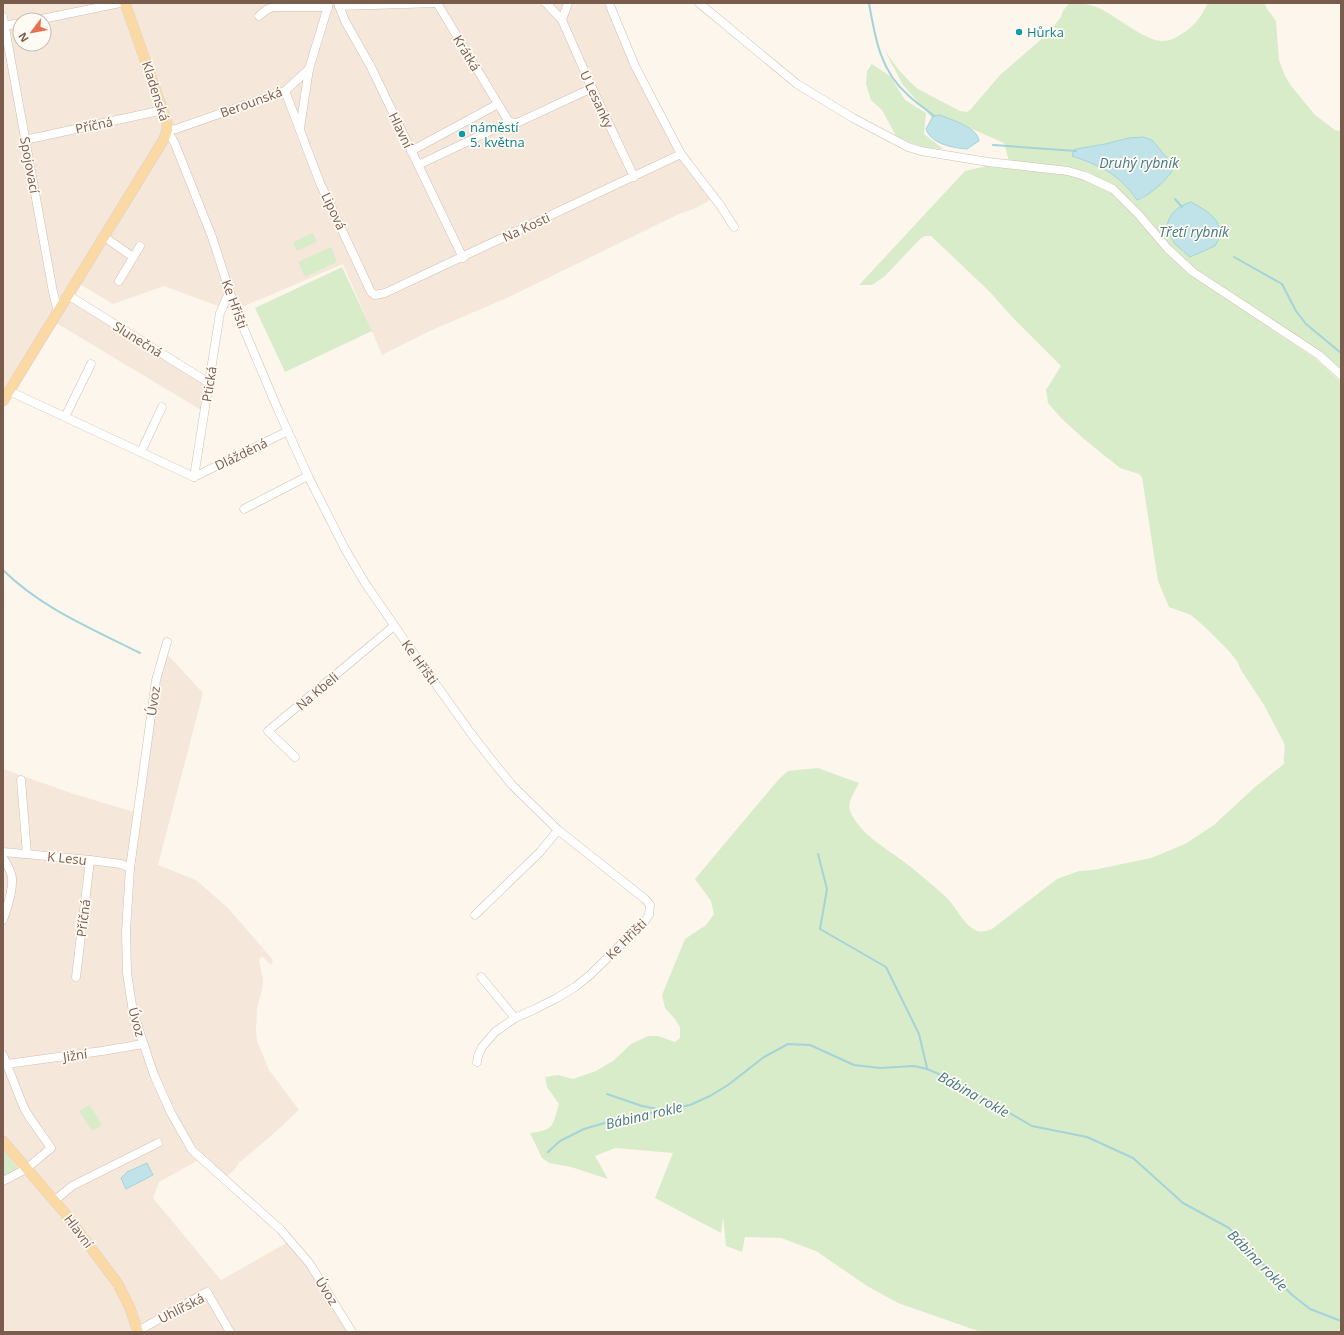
<svg xmlns="http://www.w3.org/2000/svg" width="1344" height="1335" font-family="'Open Sans',sans-serif">
	<style>
		.residential { fill: #f5e8da; fill-rule: evenodd }
		.green { fill: #d8ecc9; fill-rule: evenodd }
		.water { fill: #bfe3e8; stroke: #a5d3da }
		.lines { fill: none; stroke-linecap: round; stroke-linejoin: round }
		.stream { stroke: #a5d3da; stroke-width: 2 }
		.minor-casing { stroke: #d1beb0; stroke-width: 9 }
		.major-casing { stroke: #dad1cd; stroke-width: 11 }
		.minor { stroke: #fff; stroke-width: 8 }
		.major { stroke: #fbd9a5; stroke-width: 10 }
		.culture-dot { fill: #0f9aa8; stroke: #fffaf3; stroke-width: 1.5 }
		.labels { text-anchor: middle; dominant-baseline: central; stroke-width: 3.5; stroke-linejoin: round; paint-order: stroke }
		.culture-label { font-size: 13px; fill: #0d838f; stroke: #fffaf3; text-anchor: start }
		.street-label { font-size: 13px; fill: #7a5c4d; stroke: #fffaf3 }
		.water-label { font-size: 14px; font-style: italic; fill: #437c86; stroke: #fffaf3 }
	</style>
	<rect width="100%" height="100%" fill="#fdf6ec"/>
	<g class="residential">
		<path d="M3,3H607L680,156L710,200L696,208L679,214L511,296L430,331L382,355L343,264L235,310L218,306L164,286L113,304L76,282L67,297L208,385L201,410L53,321L3,401ZM20,20H44V44H20Z"/>
		<path d="M168,655L203,693L158,865L196,880L228,908L273,960L271,965L263,957L260,958L259,960L263,979L262,990L257,1008L256,1030L257,1041L269,1070L299,1110L272,1135L239,1163L233,1171L226,1177L206,1156L159,1182L153,1198L221,1280L290,1241L350,1332H6L3,1325V769L74,794L134,812L156,680Z"/>
	</g>
	<g class="green">
		<path d="M1069,3C1080,3 1091,4 1101,9C1117,17 1147,42 1163,41C1171,41 1177,37 1183,33C1195,26 1202,15 1208,3H1264L1268,10L1276,21L1279,60L1285,76L1292,87L1315,115L1335,130L1341,131V370L1321,352L1195,269L1171,246L1142,212L1115,186L1087,172L1069,167L1009,161L1004,143L963,125L933,116L932,118L903,85L885,51L898,69L910,82L918,89L960,111L967,112L971,109L1000,75L1045,36L1061,17L1063,11ZM1143,137L1152,140L1173,165L1163,181L1142,199L1137,200L1120,179L1093,163L1072,156L1076,149ZM1179,208L1217,222L1221,232L1215,246L1175,210Z"/>
		<path d="M872,64L890,76L905,100L926,113L924,134L943,149L927,148L908,142L896,136L882,110L871,100L866,84L867,71Z"/>
		<path d="M987,166L1067,175L1084,180L1111,193L1137,218L1165,252L1190,275L1316,359L1341,382V1332H981L898,1303L867,1286L816,1251L781,1238L745,1237L742,1252L726,1246L723,1217L721,1233L655,1198L673,1153L615,1148L595,1156L608,1179L571,1167L549,1163L542,1158L530,1133C555,1130 552,1126 559,1104L547,1087L545,1077L558,1075L573,1079L596,1071L613,1061L631,1044L648,1036H658L675,1042L680,1038V1027L675,1019L665,1008L662,995L685,939L706,925L714,914L711,901L695,879L779,779L788,771L818,768L859,783C855,791 847,802 850,811C860,834 884,847 903,861C918,872 931,884 945,896C956,906 962,923 975,930C981,933 986,931 992,929L1057,879L1079,871L1093,870L1151,858L1185,844L1214,825L1255,787L1284,764C1283,756 1286,751 1284,743L1264,705L1241,670L1237,661L1229,651L1205,627L1191,615L1169,607L1158,581L1142,477L1139,474L1120,468L1084,439L1062,419L1048,403L1046,390L1061,366L1014,319L989,291L931,236H925L920,239L885,276L872,285H859L965,171Z"/>
		<path d="M313,233L317,242L297,251L293,242Z"/>
		<path d="M331,247L337,262L305,277L298,262Z"/>
		<path d="M342,267L372,331L285,372L255,308Z"/>
		<path d="M90,1105L102,1125L92,1131L79,1111Z"/>
		<path d="M3,1150L18,1168L16,1171L3,1176Z"/>
	</g>
	<g class="water">
		<path d="M940,115C951,120 978,127 979,141L967,149C953,148 931,144 926,129L933,116Z"/>
		<path d="M1143,137L1152,140L1173,165C1173,167 1173,170 1172,171C1167,180 1146,198 1137,200C1119,174 1101,166 1072,156L1074,150L1076,149L1105,144L1129,138Z"/>
		<path d="M1191,202C1209,212 1229,223 1215,246L1190,257L1175,244L1166,228C1170,213 1176,207 1191,202Z"/>
		<path d="M147,1163L153,1175L126,1189L121,1178L127,1172Z"/>
	</g>
	<g class="lines">
		<g class="stream">
			<path d="M869,3C875,37 880,71 908,95C916,103 926,109 934,116"/>
			<path d="M993,145L1076,151"/>
			<path d="M1175,199L1182,207"/>
			<path d="M1234,257L1282,284L1296,311L1306,324L1341,353"/>
			<path d="M3,570C41,608 93,629 140,653"/>
			<path d="M818,854L827,889L820,929L886,967L919,1034L927,1068"/>
			<path d="M607,1094L642,1106L662,1110"/>
			<path d="M548,1152L560,1141L584,1129L608,1122L690,1105L710,1096L728,1085L764,1057L788,1044L810,1045L854,1065L880,1068L914,1066L927,1069L951,1079L1032,1126L1087,1137L1133,1158L1183,1203L1229,1228L1291,1294L1310,1309L1341,1321"/>
		</g>
		<defs>
			<g id="minor">
				<path d="M329,3L309,69L285,91L176,129L167,130L175,144L212,237L235,308L279,412L308,476L345,549L365,583L405,641L470,732L490,758L512,785L558,830L645,899L650,905L649,915L644,922L590,975L575,987L557,998L535,1009L515,1018L495,1032L482,1047L478,1056L477,1062"/>
				<path d="M338,3L345,21L371,67L463,258"/>
				<path d="M437,3L509,122"/>
				<path d="M546,3L562,20L592,88L634,177"/>
				<path d="M609,3L635,66L681,154L720,205L734,227"/>
				<path d="M699,3L797,84L853,118L908,147L921,151L988,162L1068,171L1085,176L1113,189L1139,215L1168,249L1193,272L1319,355L1341,375"/>
				<path d="M339,6L437,3"/>
				<path d="M259,16L266,10L273,7H328"/>
				<path d="M3,17L53,292L58,312"/>
				<path d="M37,20L120,3"/>
				<path d="M562,20L568,3"/>
				<path d="M5,26L20,23"/>
				<path d="M285,91L320,183L369,288L371,292L375,295L385,293L681,154"/>
				<path d="M509,122L517,123L592,88"/>
				<path d="M300,128L309,69"/>
				<path d="M25,140L163,110"/>
				<path d="M411,151L498,104"/>
				<path d="M418,165L509,122"/>
				<path d="M103,236L133,257"/>
				<path d="M119,281L140,246"/>
				<path d="M68,295L209,383"/>
				<path d="M9,391L194,477"/>
				<path d="M65,417L91,364"/>
				<path d="M141,452L162,407"/>
				<path d="M194,477L220,313L229,293"/>
				<path d="M194,477L288,431"/>
				<path d="M244,509L308,476"/>
				<path d="M167,642L156,680L130,868L126,931L127,973L133,1012L154,1075L171,1113L192,1150L281,1230L310,1264L352,1332"/>
				<path d="M295,757L268,731L394,626"/>
				<path d="M21,780L27,854"/>
				<path d="M3,852L90,860L121,864L130,868"/>
				<path d="M3,858C7,864 11,871 12,878C13,892 7,907 3,920"/>
				<path d="M475,915L540,852L558,830"/>
				<path d="M76,977L90,860"/>
				<path d="M481,977L515,1018"/>
				<path d="M3,1055L24,1108L30,1118L51,1148L26,1169L3,1181"/>
				<path d="M7,1064L102,1051L143,1044"/>
				<path d="M54,1201L72,1186L158,1143"/>
				<path d="M138,1331L207,1292L230,1332"/>
			</g>
			<g id="major">
				<path d="M3,401L164,139L167,130V122L125,3"/>
				<path d="M3,1141L64,1212L118,1284L130,1308L138,1332"/>
			</g>
		</defs>
		<use href="#minor" class="minor-casing"/>
		<use href="#major" class="major-casing"/>
		<use href="#minor" class="minor"/>
		<use href="#major" class="major"/>
	</g>
	<g class="culture-dot">
		<circle cx="1019" cy="32" r="4"/>
		<circle cx="462" cy="134" r="4"/>
	</g>
	<g class="labels">
		<g class="culture-label">
			<text x="1027" y="32">Hůrka</text>
			<text x="470" y="127">náměstí<tspan x="470" dy="15">5. května</tspan></text>
		</g>
		<g class="street-label">
			<text transform="translate(467 53) rotate(59)">Krátká</text>
			<text transform="translate(156 91) rotate(72)">Kladenská</text>
			<text transform="translate(597 99) rotate(65)">U Lesanky</text>
			<text transform="translate(251 102) rotate(-20)">Berounská</text>
			<text transform="translate(94 125) rotate(-12)">Příčná</text>
			<text transform="translate(401 130) rotate(64)">Hlavní</text>
			<text transform="translate(30 165) rotate(80)">Spojovací</text>
			<text transform="translate(334 211) rotate(65)">Lipová</text>
			<text transform="translate(526 227) rotate(-25)">Na Kosti</text>
			<text transform="translate(235 304) rotate(70)">Ke Hřišti</text>
			<text transform="translate(138 339) rotate(32)">Slunečná</text>
			<text transform="translate(209 384) rotate(-81)">Ptická</text>
			<text transform="translate(241 454) rotate(-26)">Dlážděná</text>
			<text transform="translate(420 662) rotate(54)">Ke Hřišti</text>
			<text transform="translate(317 691) rotate(-40)">Na Kbeli</text>
			<text transform="translate(153 701) rotate(-82)">Úvoz</text>
			<text transform="translate(67 858) rotate(6)">K Lesu</text>
			<text transform="translate(83 918) rotate(-83)">Příčná</text>
			<text transform="translate(626 939) rotate(-45)">Ke Hřišti</text>
			<text transform="translate(137 1022) rotate(75)">Úvoz</text>
			<text transform="translate(75 1055) rotate(-8)">Jižní</text>
			<text transform="translate(79 1231) rotate(53)">Hlavní</text>
			<text transform="translate(327 1291) rotate(58)">Úvoz</text>
			<text transform="translate(181 1308) rotate(-27)">Uhlířská</text>
		</g>
		<g class="water-label">
			<text x="1139" y="162">Druhý rybník</text>
			<text x="1194" y="231">Třetí rybník</text>
			<text transform="translate(974 1094) rotate(29)">Bábina rokle</text>
			<text transform="translate(644 1115) rotate(-13)">Bábina rokle</text>
			<text transform="translate(1258 1260) rotate(46)">Bábina rokle</text>
		</g>
	</g>
	<rect width="1344" height="1335" fill="none" stroke="#7a5c4d" stroke-width="8"/>
	<g transform="translate(32 32) rotate(238)"><circle r="19" fill="#fffaf3" stroke="#cabbb1"/>
	<path d="M0-3L7 15L0 10L-7 15Z" fill="#e76f51"/>
	<text y="-6" font-size="11" font-weight="bold" text-anchor="middle" fill="#7a5c4d">N</text>
	</g>
</svg>
